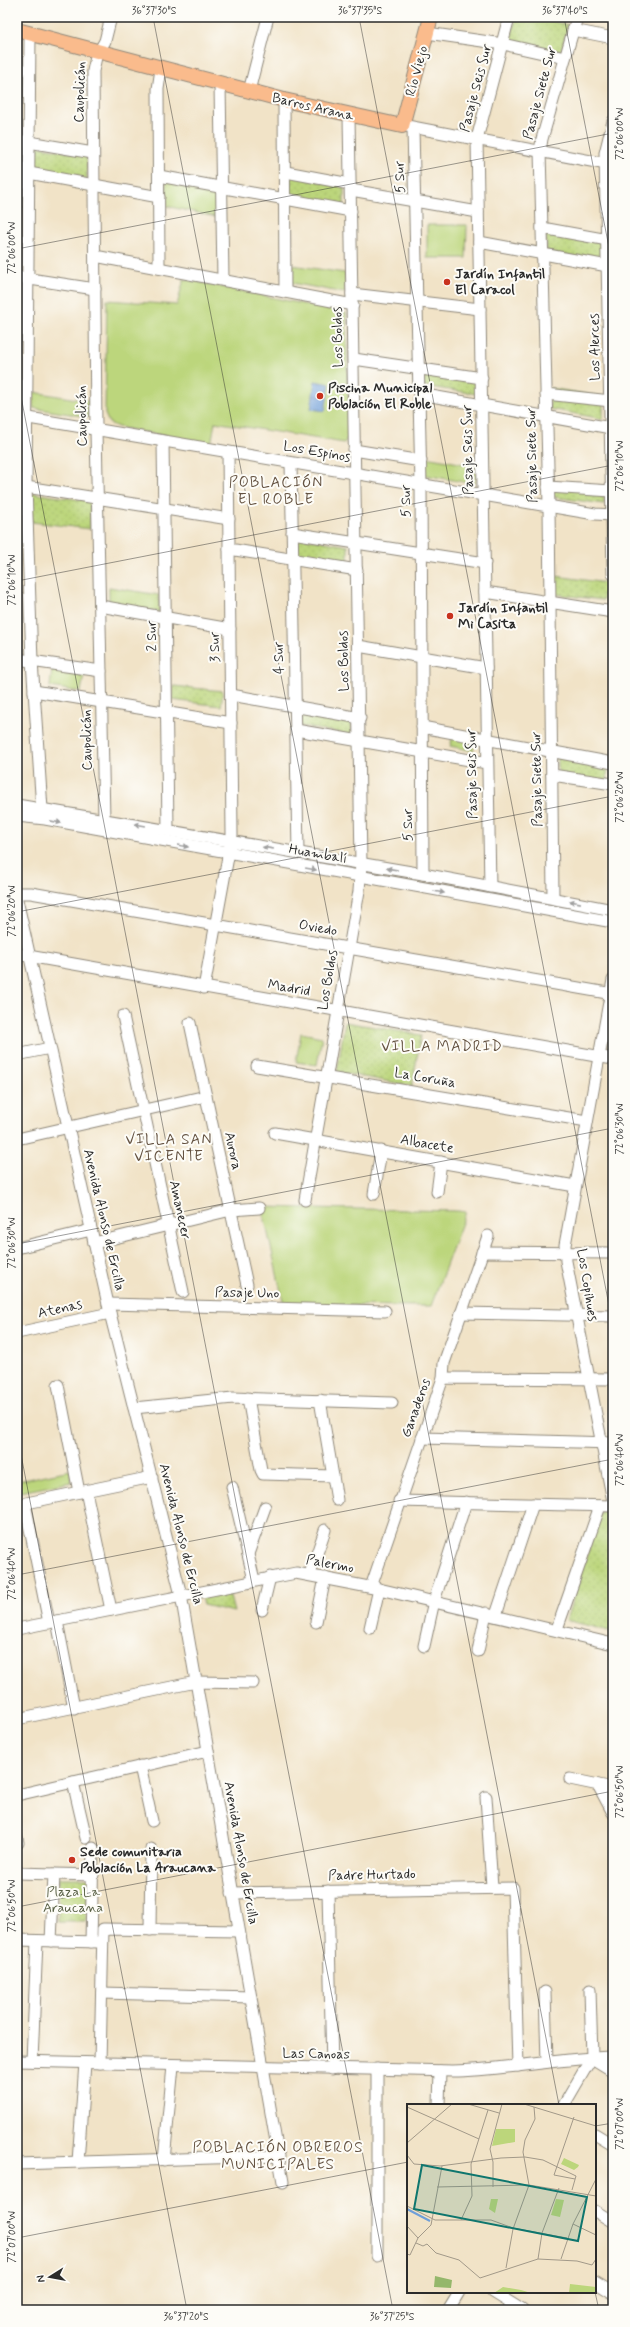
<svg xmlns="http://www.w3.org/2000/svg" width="630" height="2327" font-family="Mynerve,sans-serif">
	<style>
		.grass { fill: #bcd67b; stroke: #748053 }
		.park { fill: url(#park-dots); stroke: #748053 }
		.water { fill: url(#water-ripples); stroke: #4d6582 }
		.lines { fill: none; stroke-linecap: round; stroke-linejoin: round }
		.minor-casing { stroke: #8e8779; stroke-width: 13 }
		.major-casing { stroke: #8e8779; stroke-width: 16 }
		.minor { stroke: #fff; stroke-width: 11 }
		.major { stroke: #fabb8c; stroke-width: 14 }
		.oneway { fill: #a0a0a0 }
		.ticks { fill: none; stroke: #2b2b2b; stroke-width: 1; stroke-opacity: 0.45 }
		.poi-dot { fill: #c8321e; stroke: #fdfcf7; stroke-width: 1.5 }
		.labels { text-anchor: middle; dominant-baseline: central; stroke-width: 4; stroke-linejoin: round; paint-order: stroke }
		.street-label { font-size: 14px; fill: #2b2b2b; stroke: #fdfcf7 }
		.poi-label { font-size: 14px; font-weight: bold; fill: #2b2b2b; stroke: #fdfcf7; text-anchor: start }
		.park-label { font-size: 14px; fill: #565e43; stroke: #fdfcf7 }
		.neighbourhood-label { font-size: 15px; letter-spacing: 1px; fill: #645241; stroke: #fdfcf7 }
		.inset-river { fill: none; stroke: #6f9fd9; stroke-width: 2 }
		.inset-road { fill: none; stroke: #a29989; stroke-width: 1 }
		.view { fill: #0f766e; fill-opacity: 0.15; stroke: #0f766e; stroke-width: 2 }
		.inset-edge { fill: none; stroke: #2b2b2b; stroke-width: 2 }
		.neatline { fill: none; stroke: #2b2b2b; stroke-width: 1.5 }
		.ticks-label { font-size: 10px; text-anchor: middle; fill: #2b2b2b }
	</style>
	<defs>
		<pattern id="park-dots" width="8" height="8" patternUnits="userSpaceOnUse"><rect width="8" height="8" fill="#bcd67b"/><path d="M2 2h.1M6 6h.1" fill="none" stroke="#a2b86a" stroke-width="1.8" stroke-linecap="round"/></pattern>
		<pattern id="water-ripples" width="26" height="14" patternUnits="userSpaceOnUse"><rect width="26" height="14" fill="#6f9fd9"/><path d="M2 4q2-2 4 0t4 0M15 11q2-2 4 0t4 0" fill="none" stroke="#5b82b0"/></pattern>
	</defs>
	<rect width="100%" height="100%" fill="#fdfcf7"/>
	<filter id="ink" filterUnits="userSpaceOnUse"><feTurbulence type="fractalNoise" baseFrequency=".025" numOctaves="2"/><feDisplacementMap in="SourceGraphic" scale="8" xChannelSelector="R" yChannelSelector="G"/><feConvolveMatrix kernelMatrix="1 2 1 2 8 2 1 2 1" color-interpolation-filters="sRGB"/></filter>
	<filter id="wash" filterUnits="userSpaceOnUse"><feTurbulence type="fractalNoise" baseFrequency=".012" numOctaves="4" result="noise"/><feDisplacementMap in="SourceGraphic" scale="16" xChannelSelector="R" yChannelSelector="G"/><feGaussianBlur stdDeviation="0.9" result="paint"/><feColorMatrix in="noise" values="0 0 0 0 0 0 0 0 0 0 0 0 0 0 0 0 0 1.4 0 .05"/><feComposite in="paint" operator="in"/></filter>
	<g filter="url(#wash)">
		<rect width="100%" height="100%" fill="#f1e3c7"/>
		<g class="grass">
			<path d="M166,181L216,191V217L166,206Z"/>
			<path d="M427,225H467L466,258H427Z"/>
			<path d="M292,265L345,273V293L292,283Z"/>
			<path d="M184,279L346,313L349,437L344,443L215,422L211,445L118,427L109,423L105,414L107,300L177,305Z"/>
			<path d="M33,392L89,401L88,417L33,408Z"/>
			<path d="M425,457L476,466L475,484L425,475Z"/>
			<path d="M109,587L159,595V612L109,603Z"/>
			<path d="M52,669L84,674L81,692L50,687Z"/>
			<path d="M453,735L475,740L473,751L450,746Z"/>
			<path d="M301,1033L322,1037L317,1065L296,1062Z"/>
			<path d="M262,1207L458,1211L466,1212L431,1306L284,1305Z"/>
			<path d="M70,1470L72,1482L20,1492L18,1481Z"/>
		</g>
		<g class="park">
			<path d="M516,17H535L568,25L561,51L510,41Z"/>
			<path d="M36,146L84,155L87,158V180L37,172C33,165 33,153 36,146Z"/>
			<path d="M290,175L344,187V207L290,196Z"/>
			<path d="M546,232L601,242V262L547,253Z"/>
			<path d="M423,374L476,380L477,394L423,386Z"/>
			<path d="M550,388L603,397V419L550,409Z"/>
			<path d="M553,484L604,487V504L553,497Z"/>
			<path d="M30,493L90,501V529L32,522Z"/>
			<path d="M298,537L348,546V564L298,556Z"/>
			<path d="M556,576L606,583L603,600L554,594Z"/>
			<path d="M174,686L223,691L221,706L172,700Z"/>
			<path d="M300,710L351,720L352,735L300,726Z"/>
			<path d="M558,757L608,765L607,783L558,775Z"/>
			<path d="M345,1022L421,1035L412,1086L337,1072Z"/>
			<path d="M607,1510L613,1541V1632L566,1620L601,1511Z"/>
			<path d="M228,1589L234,1612L203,1605L201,1594Z"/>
			<path d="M59,1878H88L86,1922H58Z"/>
		</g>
		<path class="water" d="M315,381L330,384L325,411L311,409Z"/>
	</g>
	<g filter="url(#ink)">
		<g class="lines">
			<defs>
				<g id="minor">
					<path d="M573,30L613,38"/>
					<path d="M427,33L503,44L565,58"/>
					<path d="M30,34L26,487L32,661L42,809"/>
					<path d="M220,84L223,280"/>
					<path d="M249,91L268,17"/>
					<path d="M284,100L285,292"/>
					<path d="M613,121L605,153L613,574"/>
					<path d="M407,126L612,165"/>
					<path d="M413,128L421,485L423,874"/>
					<path d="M17,140L93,153"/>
					<path d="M286,172L350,184"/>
					<path d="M29,173L159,197"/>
					<path d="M159,176L351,211"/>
					<path d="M351,190L478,212"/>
					<path d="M542,228L608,240"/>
					<path d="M479,242L613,267"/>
					<path d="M95,256L353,305"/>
					<path d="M159,268L158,89L161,69"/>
					<path d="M17,277L95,289"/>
					<path d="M352,294L480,309"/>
					<path d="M354,359L482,378"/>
					<path d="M420,394L611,428"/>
					<path d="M546,394L611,401"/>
					<path d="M17,416L595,514L613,515"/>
					<path d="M163,441L168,830"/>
					<path d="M354,450L421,461"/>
					<path d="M291,463L298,853"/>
					<path d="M26,487L229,519"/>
					<path d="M548,487L612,491"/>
					<path d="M292,533L485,563"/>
					<path d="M229,549L357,570"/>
					<path d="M485,592L613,612"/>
					<path d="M100,606L230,629"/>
					<path d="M358,646L486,668"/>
					<path d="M17,659L101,671"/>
					<path d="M34,691L231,723"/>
					<path d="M231,695L360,718"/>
					<path d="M422,727L613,763"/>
					<path d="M296,730L487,763"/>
					<path d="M552,775L613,784"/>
					<path d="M17,805L423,874L613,910"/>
					<path d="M17,816L45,819L613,922"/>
					<path d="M104,819L96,430L93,71L96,57L105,41L111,17"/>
					<path d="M490,887L477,139L509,17"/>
					<path d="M17,893H31L613,994"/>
					<path d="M553,898L549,506L540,151L542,139L577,17"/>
					<path d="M17,900L110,1313L181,1595L283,2182"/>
					<path d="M17,954L613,1059"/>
					<path d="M613,980L565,1245L566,1261L613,1501"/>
					<path d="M204,988L232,835L228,452"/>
					<path d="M123,1016L183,1292"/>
					<path d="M190,1023L247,1285"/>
					<path d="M17,1055L50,1048"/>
					<path d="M257,1066L587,1121"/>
					<path d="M275,1133L575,1186"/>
					<path d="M17,1139L206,1096"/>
					<path d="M437,1192L441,1162"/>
					<path d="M374,1194L381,1151"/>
					<path d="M305,1200L359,891L361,864L349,116"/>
					<path d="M94,1243L231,1210L259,1208"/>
					<path d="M17,1248L91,1230"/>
					<path d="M482,1252L613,1253"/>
					<path d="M108,1304L385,1311"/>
					<path d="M461,1313L613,1316"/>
					<path d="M17,1333L110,1313"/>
					<path d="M443,1378L444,1363L488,1236"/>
					<path d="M58,1385L79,1492"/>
					<path d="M248,1398L261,1470L263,1474L333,1476"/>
					<path d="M320,1400L337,1500"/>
					<path d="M134,1408L233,1398L392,1403"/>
					<path d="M422,1438L613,1443"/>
					<path d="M232,1487L254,1580"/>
					<path d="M86,1491L111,1610"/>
					<path d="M399,1501L613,1506"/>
					<path d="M25,1504L49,1623"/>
					<path d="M17,1505L152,1477"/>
					<path d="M248,1554L265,1507"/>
					<path d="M310,1574L325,1530"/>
					<path d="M371,1587L443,1378L613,1379"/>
					<path d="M262,1610L270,1577"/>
					<path d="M496,1615L533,1504"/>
					<path d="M57,1621L74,1708"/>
					<path d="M316,1622L325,1578"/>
					<path d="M370,1628L379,1589"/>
					<path d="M17,1629L296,1573L379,1589L613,1644"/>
					<path d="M557,1629L600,1506"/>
					<path d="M424,1646L434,1601L466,1502"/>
					<path d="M478,1651L486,1613"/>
					<path d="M17,1719L196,1682L253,1683"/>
					<path d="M140,1766L152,1821"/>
					<path d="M570,1779L613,1788"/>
					<path d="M73,1782L86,1838"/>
					<path d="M598,1785L613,1813"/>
					<path d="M17,1795L208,1751"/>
					<path d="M486,1797L492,1887"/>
					<path d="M17,1838L18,1843"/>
					<path d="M17,1873L93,1875"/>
					<path d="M328,1891L332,2069"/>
					<path d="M232,1893L513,1888L518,2066"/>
					<path d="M150,1930L151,1849"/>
					<path d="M17,1940L98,1942"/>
					<path d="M51,1941L54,1874"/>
					<path d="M91,1942L93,1848"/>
					<path d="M590,1990L592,2057"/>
					<path d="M545,1992L547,2062"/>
					<path d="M102,1993L251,1997"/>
					<path d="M592,2058L613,2071"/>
					<path d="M17,2061L453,2071C507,2070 559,2058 613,2057"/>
					<path d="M32,2061L37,1941"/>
					<path d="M100,2063L103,1929L239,1931"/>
					<path d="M439,2105L440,2071"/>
					<path d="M564,2105L592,2057"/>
					<path d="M595,2134L613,2145"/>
					<path d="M164,2160L173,2066"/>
					<path d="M78,2162L85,2063"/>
					<path d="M17,2164L279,2156"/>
					<path d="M595,2211L613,2222"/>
					<path d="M377,2256V2069"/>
					<path d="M595,2282L613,2293"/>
					<path d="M493,2292L522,2310"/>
					<path d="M448,2310L459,2292"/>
				</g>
				<path id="major" d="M17,30L284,100L402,126L431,17"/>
			</defs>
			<use href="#minor" class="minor-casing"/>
			<use href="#major" class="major-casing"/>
			<use href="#minor" class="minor"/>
			<use href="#major" class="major"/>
		</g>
		<defs><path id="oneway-solid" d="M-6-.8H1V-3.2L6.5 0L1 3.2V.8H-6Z"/></defs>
		<g class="oneway">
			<use href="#oneway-solid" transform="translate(56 822) rotate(11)"/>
			<use href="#oneway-solid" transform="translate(140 825) rotate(-170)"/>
			<use href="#oneway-solid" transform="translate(183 846) rotate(11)"/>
			<use href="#oneway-solid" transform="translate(268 848) rotate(-171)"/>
			<use href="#oneway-solid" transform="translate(311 869) rotate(10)"/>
			<use href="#oneway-solid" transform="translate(392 869) rotate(-171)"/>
			<use href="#oneway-solid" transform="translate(439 892) rotate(10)"/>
			<use href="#oneway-solid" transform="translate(575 902) rotate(-169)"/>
		</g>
	</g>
	<path class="ticks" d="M153,17L559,2105M359,17L613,1326M564,17L613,268M17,249L613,133M17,376L393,2310M17,581L613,465M17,912L613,796M17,1244L613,1128M17,1434L187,2310M17,1575L613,1459M17,1907L613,1791M595,2126L613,2123M17,2238L408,2162M595,2292L599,2310"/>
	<g class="poi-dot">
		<circle cx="447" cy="282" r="4"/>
		<circle cx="320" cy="396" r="4"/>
		<circle cx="450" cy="616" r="4"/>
		<circle cx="72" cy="1860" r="4"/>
	</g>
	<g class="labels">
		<g class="street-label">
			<text transform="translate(417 71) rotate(-75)">Río Viejo</text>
			<text transform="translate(476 88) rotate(-75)">Pasaje Seis Sur</text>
			<text transform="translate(80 92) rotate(-88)">Caupolicán</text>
			<text transform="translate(540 93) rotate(-75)">Pasaje Siete Sur</text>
			<text transform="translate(313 107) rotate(13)">Barros Arana</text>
			<text transform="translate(400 177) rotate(-92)">5 Sur</text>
			<text transform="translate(338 337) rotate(-91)">Los Boldos</text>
			<text transform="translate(595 347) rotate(-91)">Los Alerces</text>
			<text transform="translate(82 416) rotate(-91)">Caupolicán</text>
			<text transform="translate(468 450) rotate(-91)">Pasaje Seis Sur</text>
			<text transform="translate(317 452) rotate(10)">Los Espinos</text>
			<text transform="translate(532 455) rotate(-91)">Pasaje Siete Sur</text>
			<text transform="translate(406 501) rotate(-90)">5 Sur</text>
			<text transform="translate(152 636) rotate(-91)">2 Sur</text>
			<text transform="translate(215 647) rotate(-91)">3 Sur</text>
			<text transform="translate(279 658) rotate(-91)">4 Sur</text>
			<text transform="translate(344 661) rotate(-91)">Los Boldos</text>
			<text transform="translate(87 740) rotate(-91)">Caupolicán</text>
			<text transform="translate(472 774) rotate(-91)">Pasaje Seis Sur</text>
			<text transform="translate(537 779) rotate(-91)">Pasaje Siete Sur</text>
			<text transform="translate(408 825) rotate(-90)">5 Sur</text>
			<text transform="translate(318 854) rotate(10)">Huambalí</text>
			<text transform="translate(318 928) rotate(10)">Oviedo</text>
			<text transform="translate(328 980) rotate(-80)">Los Boldos</text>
			<text transform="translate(289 988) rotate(10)">Madrid</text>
			<text transform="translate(425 1078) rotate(10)">La Coruña</text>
			<text transform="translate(427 1144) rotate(10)">Albacete</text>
			<text transform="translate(233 1151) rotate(78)">Aurora</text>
			<text transform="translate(180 1210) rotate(78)">Amanecer</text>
			<text transform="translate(104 1220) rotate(77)">Avenida Alonso de Ercilla</text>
			<text transform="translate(587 1285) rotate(81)">Los Copihues</text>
			<text transform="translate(247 1293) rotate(1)">Pasaje Uno</text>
			<text transform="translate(60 1309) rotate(-12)">Atenas</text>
			<text transform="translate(416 1408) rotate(-70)">Ganaderos</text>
			<text transform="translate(181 1534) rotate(76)">Avenida Alonso de Ercilla</text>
			<text transform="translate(330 1564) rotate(11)">Palermo</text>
			<text transform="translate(241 1853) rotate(80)">Avenida Alonso de Ercilla</text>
			<text transform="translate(372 1875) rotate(-1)">Padre Hurtado</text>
			<text transform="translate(316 2054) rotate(1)">Las Canoas</text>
		</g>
		<g class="poi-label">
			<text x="455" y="274">Jardín Infantil<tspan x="455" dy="16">El Caracol</tspan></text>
			<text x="328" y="388">Piscina Municipal<tspan x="328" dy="16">Población El Roble</tspan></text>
			<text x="458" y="608">Jardín Infantil<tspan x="458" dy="16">Mi Casita</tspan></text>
			<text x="80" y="1852">Sede comunitaria<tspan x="80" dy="16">Población La Araucana</tspan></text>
		</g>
		<g class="park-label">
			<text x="73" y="1892">Plaza La<tspan x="73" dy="16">Araucana</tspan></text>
		</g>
		<g class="neighbourhood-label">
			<text x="276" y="483">POBLACIÓN<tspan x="276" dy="17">EL ROBLE</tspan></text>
			<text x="442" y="1047">VILLA MADRID</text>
			<text x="169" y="1140">VILLA SAN<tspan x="169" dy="17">VICENTE</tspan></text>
			<text x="278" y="2148">POBLACIÓN OBREROS<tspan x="278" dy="17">MUNICIPALES</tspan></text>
		</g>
	</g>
	<g transform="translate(407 2104)">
		<rect width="189" height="189" fill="#f1e3c7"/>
		<path d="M89,25H110H108V38L85,42ZM157,54L172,61L171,63L167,66L154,60ZM84,95H91L88,109L82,105ZM149,95L157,96L153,113L144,111ZM163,180L189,183V189H162ZM96,183L114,186L124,189H87Z" fill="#bcd67b"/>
		<path d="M28,172L45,176L44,184L27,183Z" fill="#95b76b"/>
		<path class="inset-river" d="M0,105L23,117"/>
		<path class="inset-road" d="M61,0L92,9M117,0L189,22M0,3L72,35M127,3L128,15L118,36L116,48L122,81L189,92M167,13L147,71L168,75M0,39L45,0M0,51L7,60L33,62L94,54L118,53M118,53L136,56L169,72L165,86M189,75L166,120L189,131M30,83L122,81L106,125L99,164M86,83V58L83,45L95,0M0,102L28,116H84L106,124L160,134M54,116L65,92L64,60L81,6M0,122L11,134M9,139L16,142L20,140L29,149L52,156L73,174L131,155L170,157L185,161L189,155M0,150L3,151L11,134L24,121L35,62M131,155L135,129L152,84M154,155L166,120"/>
		<path class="view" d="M15,61L180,93L171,137L7,105Z"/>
		<rect width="189" height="189" class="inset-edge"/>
	</g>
	<rect width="630" height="2327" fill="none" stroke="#fdfcf7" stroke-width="44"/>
	<g transform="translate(50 2277) rotate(259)" stroke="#fdfcf7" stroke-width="3" paint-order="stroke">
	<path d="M0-3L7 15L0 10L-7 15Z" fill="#2b2b2b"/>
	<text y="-6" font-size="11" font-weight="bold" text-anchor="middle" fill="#2b2b2b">N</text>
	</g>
	<rect x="22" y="22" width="586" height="2283" class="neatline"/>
	<g class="ticks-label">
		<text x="154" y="14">36°37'30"S</text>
		<text x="360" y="14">36°37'35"S</text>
		<text x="565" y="14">36°37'40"S</text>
		<text transform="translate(619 134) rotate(-90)" y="4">72°06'00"W</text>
		<text transform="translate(11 248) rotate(-90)" y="4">72°06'00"W</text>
		<text transform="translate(619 466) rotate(-90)" y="4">72°06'10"W</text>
		<text transform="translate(11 580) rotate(-90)" y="4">72°06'10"W</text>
		<text transform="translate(619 797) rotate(-90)" y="4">72°06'20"W</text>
		<text transform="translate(11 911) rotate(-90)" y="4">72°06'20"W</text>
		<text transform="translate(619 1129) rotate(-90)" y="4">72°06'30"W</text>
		<text transform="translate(11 1243) rotate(-90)" y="4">72°06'30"W</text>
		<text transform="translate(619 1460) rotate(-90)" y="4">72°06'40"W</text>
		<text transform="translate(11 1574) rotate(-90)" y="4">72°06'40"W</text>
		<text transform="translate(619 1792) rotate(-90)" y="4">72°06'50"W</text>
		<text transform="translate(11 1906) rotate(-90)" y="4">72°06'50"W</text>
		<text transform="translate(619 2124) rotate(-90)" y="4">72°07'00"W</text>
		<text transform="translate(11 2237) rotate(-90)" y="4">72°07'00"W</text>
		<text x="186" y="2320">36°37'20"S</text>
		<text x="392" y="2320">36°37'25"S</text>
	</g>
</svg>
